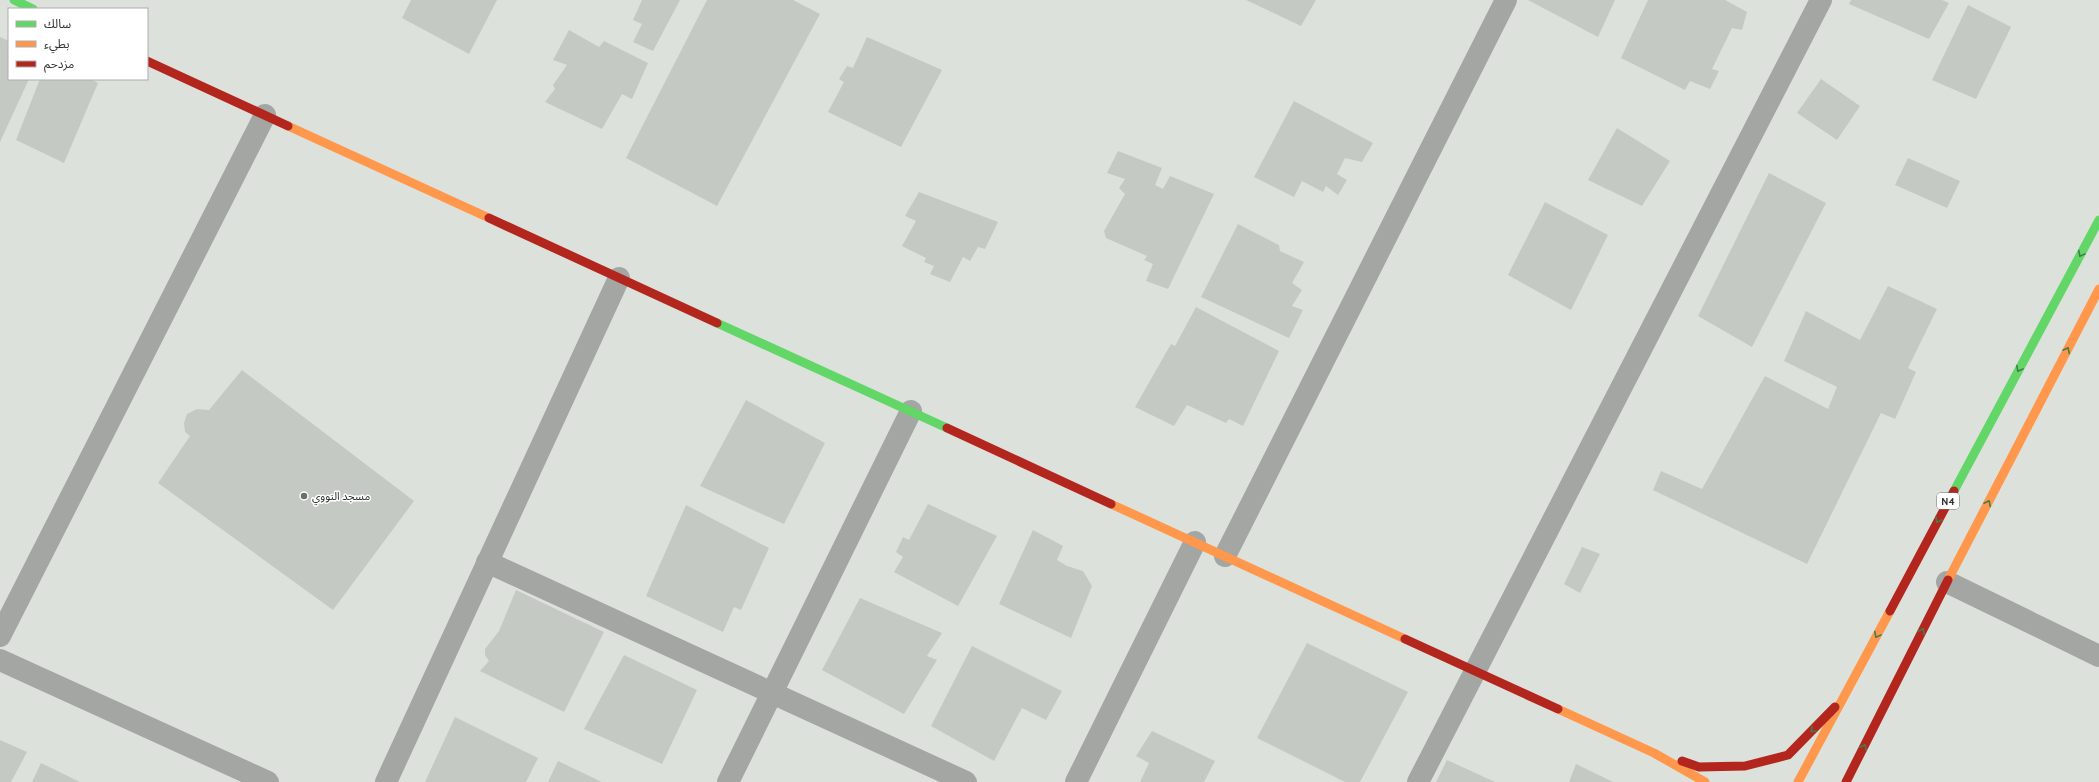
<svg xmlns="http://www.w3.org/2000/svg" width="2099" height="782" font-family="Cabin,'Noto Sans Arabic',sans-serif">
	<style>
		.building { fill: #c4c9c4 }
		.lines { fill: none; stroke-linecap: round; stroke-linejoin: round }
		.street { stroke: #a4a6a4; stroke-width: 22 }
		.fast { stroke: #63d668; stroke-width: 9 }
		.slow { stroke: #ff974d; stroke-width: 9 }
		.jam { stroke: #b3261e; stroke-width: 9 }
		.oneway { stroke: #457c48 }
		.poi-dot { fill: #6a706a; stroke: #fff; stroke-width: 1.5 }
		.labels { text-anchor: middle; dominant-baseline: central; stroke-width: 3; stroke-linejoin: round; paint-order: stroke }
		.shield { fill: #fff; stroke: #6c706c; stroke-width: 1 }
		.shield-label { font-size: 10px; font-weight: bold; fill: #2d322d }
		.poi-label { font-size: 11px; fill: #2d322d; stroke: #fff; text-anchor: start }
	</style>
	<rect width="100%" height="100%" fill="#dce2db"/>
	<g class="building">
		<path d="M411,0H497L469,54L402,18Z"/>
		<path d="M642,0H680L653,51L633,42L642,24L633,20Z"/>
		<path d="M707,0H793L820,14L717,206L626,158Z"/>
		<path d="M1246,0H1316L1301,26Z"/>
		<path d="M1528,0H1615L1598,37Z"/>
		<path d="M1648,0H1725L1747,12L1742,30L1732,28L1712,69L1719,71L1710,89L1690,81L1685,90L1621,58Z"/>
		<path d="M1851,0H1942L1949,3L1929,39L1849,4Z"/>
		<path d="M1968,5L2011,27L1976,99L1932,80Z"/>
		<path d="M569,30L599,47L604,41L648,63L632,99L622,94L602,129L545,102L555,89L553,85L567,65L553,60Z"/>
		<path d="M0,37L9,41V79H29L0,142Z"/>
		<path d="M867,37L942,70L901,147L828,112L844,82L839,79L847,66L853,68Z"/>
		<path d="M40,79H90L98,83L64,163L16,140Z"/>
		<path d="M1821,79L1860,106L1837,140L1797,113Z"/>
		<path d="M1294,101L1373,143L1362,162L1345,158L1337,174L1347,180L1338,195L1326,186L1323,192L1302,181L1294,197L1254,177Z"/>
		<path d="M1617,128L1670,161L1642,206L1588,180Z"/>
		<path d="M1118,151L1162,168L1155,185L1163,189L1170,176L1214,194L1168,289L1146,281L1153,264L1144,260L1147,256L1106,238L1104,231L1125,194L1119,188L1125,179L1107,173Z"/>
		<path d="M1908,158L1960,181L1947,208L1895,185Z"/>
		<path d="M1769,173L1826,203L1752,347L1698,316Z"/>
		<path d="M919,192L998,222L985,249L978,247L970,261L963,257L950,282L930,274L934,266L924,262L926,258L902,246L916,221L905,216Z"/>
		<path d="M1545,202L1608,235L1571,310L1508,275Z"/>
		<path d="M1238,224L1279,245L1280,251L1304,262L1292,283L1302,290L1292,306L1303,310L1289,338L1201,297Z"/>
		<path d="M1888,286L1937,309L1908,368L1916,372L1895,419L1881,413L1807,564L1653,490L1661,471L1702,489L1765,376L1828,409L1837,387L1784,361L1806,311L1860,340Z"/>
		<path d="M1196,307L1279,351L1243,426L1229,419L1226,423L1187,405L1174,426L1135,407L1171,344L1175,346Z"/>
		<path d="M242,370L414,501L333,610L158,483L190,436L185,432L184,423L187,414L197,409L209,410Z"/>
		<path d="M746,400L825,443L784,524L700,486Z"/>
		<path d="M928,504L997,536L958,606L894,572L903,557L896,552L903,537L909,540Z"/>
		<path d="M686,505L769,548L741,610L734,607L723,632L646,596Z"/>
		<path d="M1033,530L1063,546L1057,560L1067,566L1083,571L1092,586L1071,638L999,604Z"/>
		<path d="M1582,547L1600,554L1580,593L1564,584Z"/>
		<path d="M516,590L604,632L564,712L480,671L489,661L485,655V649L499,631Z"/>
		<path d="M860,598L942,633L927,656L937,660L904,714L822,670Z"/>
		<path d="M1307,643L1408,692L1360,782H1345L1257,738Z"/>
		<path d="M972,646L1062,691L1046,720L1022,708L994,761L931,726Z"/>
		<path d="M624,655L697,690L662,764L584,729Z"/>
		<path d="M455,717L538,758L526,782H425Z"/>
		<path d="M1152,731L1215,761L1204,782H1140L1149,763L1136,756Z"/>
		<path d="M0,740L27,752L11,782H0Z"/>
		<path d="M1447,760L1495,782H1436Z"/>
		<path d="M558,761L602,782H548Z"/>
		<path d="M41,763L80,782H32Z"/>
		<path d="M1576,764L1613,782H1569Z"/>
	</g>
	<g class="lines">
		<g class="street">
			<path d="M1225,556L1506,0"/>
			<path d="M487,562L966,782"/>
			<path d="M1947,582L2099,656"/>
			<path d="M0,636L265,115"/>
			<path d="M0,660L268,782"/>
			<path d="M386,782L619,278"/>
			<path d="M728,782L911,411"/>
			<path d="M1076,782L1195,542"/>
			<path d="M1418,782L1821,0"/>
		</g>
		<g class="fast">
			<path d="M14,0L33,9"/>
			<path d="M717,323L947,428"/>
			<path d="M1954,491L2099,220"/>
		</g>
		<g class="slow">
			<path d="M288,126L489,218"/>
			<path d="M1111,504L1405,639"/>
			<path d="M1948,580L2099,289"/>
			<path d="M1558,709L1654,753L1705,782"/>
			<path d="M1798,782L1890,611"/>
		</g>
		<g class="jam">
			<path d="M147,61L288,126"/>
			<path d="M489,218L717,323"/>
			<path d="M947,428L1111,504"/>
			<path d="M1890,611L1954,491"/>
			<path d="M1405,639L1558,709"/>
			<path d="M1682,761L1699,767L1745,766L1788,755L1835,707"/>
			<path d="M1846,782L1948,580"/>
		</g>
	</g>
	<defs><path id="oneway-chevron" d="M-2-3.5L2.5 0L-2 3.5" fill="none" stroke-width="1.6" stroke-linecap="round" stroke-linejoin="round"/></defs>
	<g class="oneway">
		<use href="#oneway-chevron" transform="translate(2081 254) rotate(118)"/>
		<use href="#oneway-chevron" transform="translate(2067 350) rotate(-63)"/>
		<use href="#oneway-chevron" transform="translate(2019 369) rotate(118)"/>
		<use href="#oneway-chevron" transform="translate(1988 503) rotate(-63)"/>
		<use href="#oneway-chevron" transform="translate(1938 520) rotate(118)"/>
		<use href="#oneway-chevron" transform="translate(1922 631) rotate(-63)"/>
		<use href="#oneway-chevron" transform="translate(1877 635) rotate(118)"/>
		<use href="#oneway-chevron" transform="translate(1813 730) rotate(135)"/>
		<use href="#oneway-chevron" transform="translate(1864 747) rotate(-63)"/>
	</g>
	<circle class="poi-dot" cx="304" cy="496" r="4"/>
	<g class="labels">
		<rect class="shield" x="1937" y="493" width="22" height="16" rx="3"/>
		<g class="shield-label">
			<text x="1948" y="501">N4</text>
		</g>
		<g class="poi-label">
			<text x="312" y="496">مسجد النووي</text>
		</g>
	</g>
	<rect x="8" y="8" width="140" height="72" fill="#ffffff" stroke="#abadab"/>
	<rect x="16" y="21" width="20" height="6" fill="#63d668" stroke="#abadab"/>
	<text x="44" y="28" font-size="12" fill="#2d322d">سالك</text>
	<rect x="16" y="41" width="20" height="6" fill="#ff974d" stroke="#abadab"/>
	<text x="44" y="48" font-size="12" fill="#2d322d">بطيء</text>
	<rect x="16" y="61" width="20" height="6" fill="#b3261e" stroke="#abadab"/>
	<text x="44" y="68" font-size="12" fill="#2d322d">مزدحم</text>
</svg>
